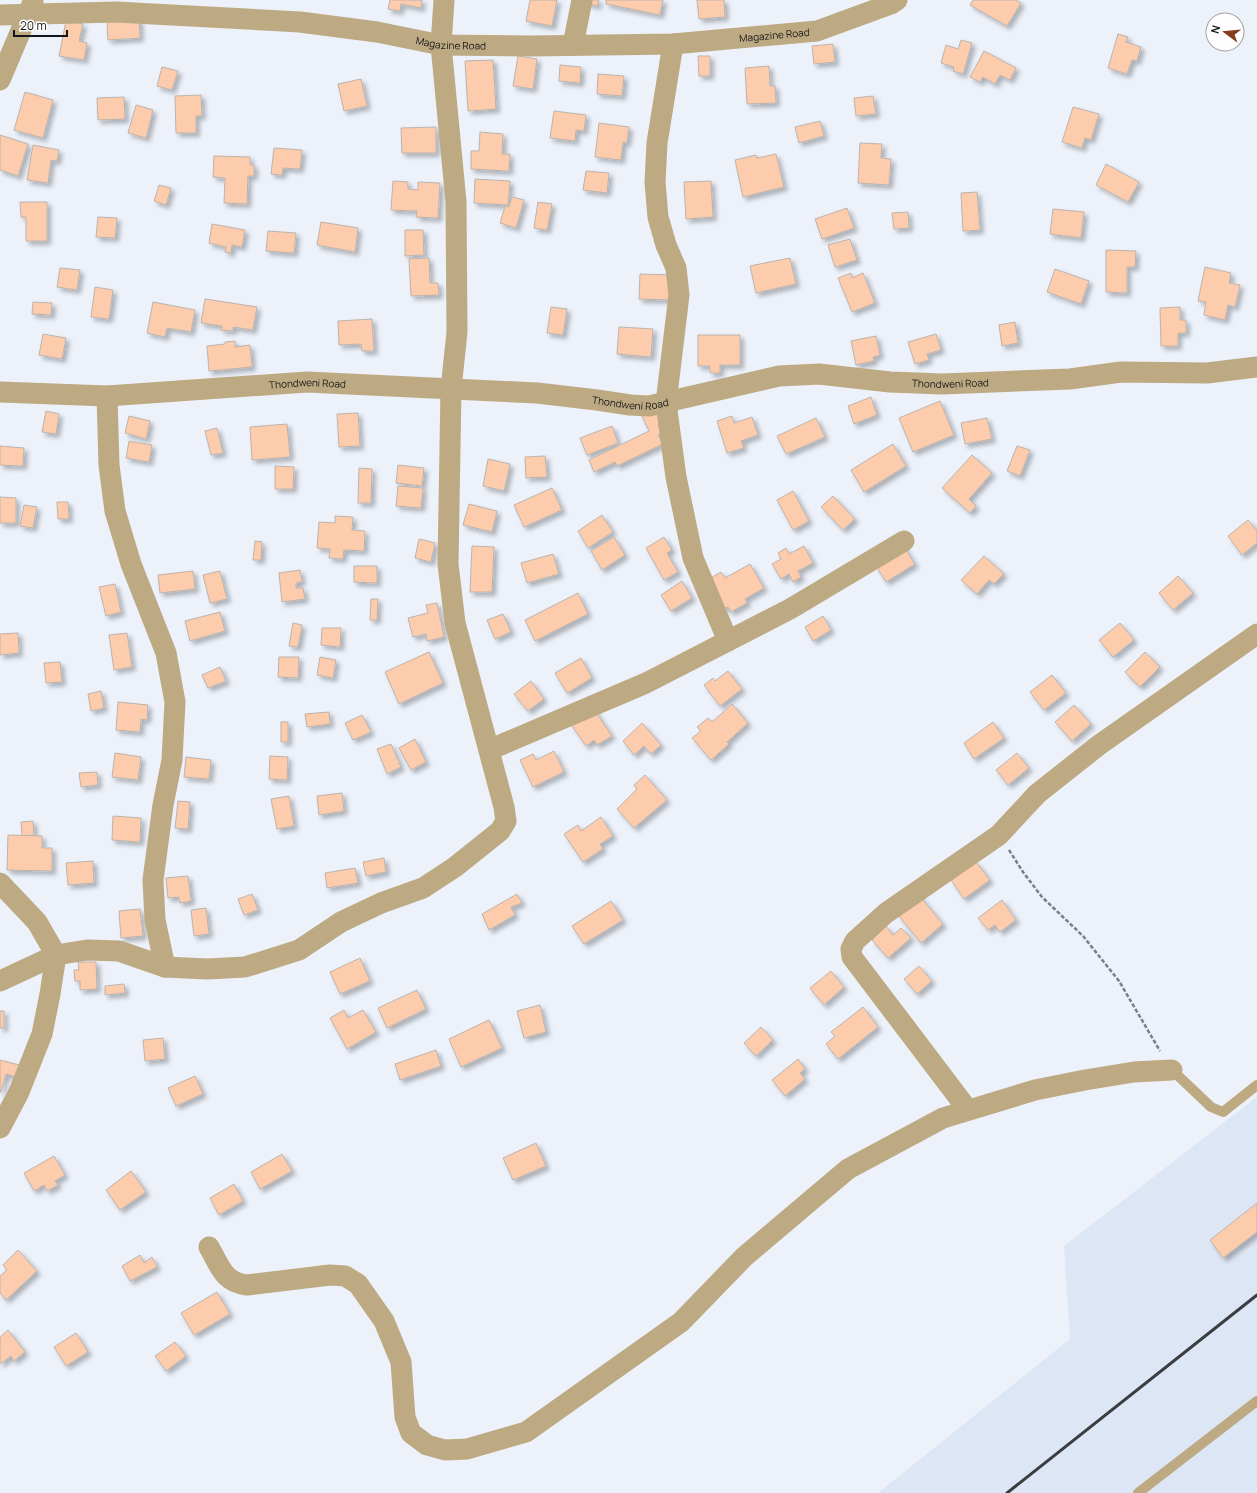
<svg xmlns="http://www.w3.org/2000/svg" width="1257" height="1493" font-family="Manrope,sans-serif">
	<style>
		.built { fill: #dde6f5 }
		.building { fill: #fdccac; stroke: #bcb3ad; filter: url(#shadow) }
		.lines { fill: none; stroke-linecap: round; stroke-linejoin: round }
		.path { stroke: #7b7e84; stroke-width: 2.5; stroke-dasharray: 4 2; stroke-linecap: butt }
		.service { stroke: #bda982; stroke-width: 10 }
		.minor { stroke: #bda982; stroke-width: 21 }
		.rail { stroke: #3b3d41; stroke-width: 3 }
		.labels { text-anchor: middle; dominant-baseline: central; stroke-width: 3; stroke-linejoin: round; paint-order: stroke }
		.street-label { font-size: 10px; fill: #141518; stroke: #fefefe }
	</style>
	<defs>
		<filter id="shadow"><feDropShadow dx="3.5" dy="3.5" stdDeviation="2" flood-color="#0004"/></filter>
	</defs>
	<rect width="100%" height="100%" fill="#ecf1fa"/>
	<path class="built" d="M1257,1097V1493H878L1070,1339L1064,1246Z"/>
	<g class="building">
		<path d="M390,0H422L421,8L401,4L400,11L388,9Z"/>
		<path d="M530,0H557L552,26L526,21Z"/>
		<path d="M580,0H599L597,6L580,1Z"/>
		<path d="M606,0H663L660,15L606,4Z"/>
		<path d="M697,0H724L725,17L699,19Z"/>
		<path d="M973,0H1016L1021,3L1007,26L970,5Z"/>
		<path d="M139,19L140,38L108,40L107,21Z"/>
		<path d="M66,21L83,24L79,41L87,43L84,60L59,56Z"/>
		<path d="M1118,34L1128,37L1126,42L1141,47L1137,61L1132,60L1127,74L1108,68Z"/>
		<path d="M961,40L972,43L963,74L953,71L954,67L941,63L946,45L958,49Z"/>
		<path d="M833,44L835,62L814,64L812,46Z"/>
		<path d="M984,51L1016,68L1010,80L1000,75L995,84L983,77L980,82L970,77Z"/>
		<path d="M518,56L537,59L533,89L513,86Z"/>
		<path d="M698,56H710V76H699Z"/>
		<path d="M493,60L496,109L468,111L465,61Z"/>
		<path d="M560,65L581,67L580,83L559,81Z"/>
		<path d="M769,66L770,86H775L776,103L747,104L745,68Z"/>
		<path d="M162,67L178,71L172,90L157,86Z"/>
		<path d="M598,74L624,76L622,96L597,94Z"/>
		<path d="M361,79L367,106L344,111L338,84Z"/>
		<path d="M25,92L53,100L43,138L14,130Z"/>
		<path d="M201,95L202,116H196V133H176L175,96Z"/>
		<path d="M873,96L876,114L856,116L854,98Z"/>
		<path d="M124,97L125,119L98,120L97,98Z"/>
		<path d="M136,105L153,110L146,138L128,133Z"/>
		<path d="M1073,107L1099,114L1091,140L1085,138L1082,148L1062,142Z"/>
		<path d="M554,111L586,115L584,131L576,130L575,141L550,138Z"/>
		<path d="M820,121L824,136L799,143L795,127Z"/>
		<path d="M599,123L629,127L627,143L623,142L621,160L595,157Z"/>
		<path d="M436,127V153H402L401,128Z"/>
		<path d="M480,132L503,134L502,154H510L509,171L471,169V151H479Z"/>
		<path d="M0,135L28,144L18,176L0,170Z"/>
		<path d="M860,143L882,144L881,158L891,159L889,185L858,183Z"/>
		<path d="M33,145L59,150L57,161L51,160L48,183L27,180Z"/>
		<path d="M274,148L302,150L300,169L283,168L282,175L271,174Z"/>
		<path d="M776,154L784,187L743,197L735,160L756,155L757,158Z"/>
		<path d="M214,156L250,157V165H254V176H248L247,204L224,203L225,178L213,177Z"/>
		<path d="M1106,164L1139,182L1128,202L1096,185Z"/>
		<path d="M586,171L609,173L607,193L583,190Z"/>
		<path d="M475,179L510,181L508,205L474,203Z"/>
		<path d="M393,181L408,182V189L418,190V182L440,183L438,218L416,217L417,211L391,210Z"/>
		<path d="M711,181L713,217L686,219L684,182Z"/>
		<path d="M159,185L171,188L166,205L154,201Z"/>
		<path d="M977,192L980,230L963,231L961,193Z"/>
		<path d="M512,197L524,200L516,228L500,223L505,206L509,207Z"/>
		<path d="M20,202H47V241H26V217H21Z"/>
		<path d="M538,202L552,204L547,230L534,228Z"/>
		<path d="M847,208L854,228L822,239L815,219Z"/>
		<path d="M1053,209L1084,212L1081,238L1050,234Z"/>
		<path d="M908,212L909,228L894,229L892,213Z"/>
		<path d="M98,217L117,218L115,238L96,237Z"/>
		<path d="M321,222L358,228L355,252L317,245Z"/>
		<path d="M212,224L245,230L242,247L232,245L231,253L225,252L226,247L209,243Z"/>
		<path d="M405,230H423L424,255L405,256Z"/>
		<path d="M268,231L296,233L294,253L266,251Z"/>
		<path d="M850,239L857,260L835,267L828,245Z"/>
		<path d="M1106,250L1136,251L1135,267H1127V293L1106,292Z"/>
		<path d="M429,258L430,283H438L439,295L411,296L409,259Z"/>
		<path d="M790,258L796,284L756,293L750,266Z"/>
		<path d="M1205,267L1231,273L1229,283L1240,285L1235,307L1228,305L1225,320L1204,315L1206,302L1198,301Z"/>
		<path d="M60,268L80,270L77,290L57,287Z"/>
		<path d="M1055,269L1089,281L1081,304L1047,292Z"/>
		<path d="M851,273L852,278L863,273L875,303L852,312L838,278Z"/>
		<path d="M640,274L673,275V300L639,299Z"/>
		<path d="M95,287L113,290L109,319L91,317Z"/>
		<path d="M205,299L257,307L253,330L233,327V331L221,330L222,326L201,323Z"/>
		<path d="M33,302L52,303L51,315L32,314Z"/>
		<path d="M153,302L195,310L191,332L167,328L165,337L147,333Z"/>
		<path d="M551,307L567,309L563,335L547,333Z"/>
		<path d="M1180,307V320H1186V333H1178V346H1161L1160,308Z"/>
		<path d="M372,319L374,351H362L361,344L339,345L338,321Z"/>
		<path d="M1015,322L1018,343L1002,346L999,325Z"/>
		<path d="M619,327L653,329L651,357L617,354Z"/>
		<path d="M43,334L66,338L62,359L39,355Z"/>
		<path d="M936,334L941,350L927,354L929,360L915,364L908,342Z"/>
		<path d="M698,335H740V365H720V373H710V366H698Z"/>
		<path d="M876,336L880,355L873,357L874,361L856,365L851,341Z"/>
		<path d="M235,341V347L250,345L252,367L209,371L207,346L225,344V342Z"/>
		<path d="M871,397L877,415L854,424L848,406Z"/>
		<path d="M940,401L954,435L913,452L899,418Z"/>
		<path d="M46,411L59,414L56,434L42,432Z"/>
		<path d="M640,412L658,414L662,423L658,425L662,433L658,435L663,444L617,466L615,462L594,472L589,460L649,431Z"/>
		<path d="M358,413L360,446L339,447L337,414Z"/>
		<path d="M129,416L150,421L146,439L125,433Z"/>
		<path d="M732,416L734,423L752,417L758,435L741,441L744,448L727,453L717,421Z"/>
		<path d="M816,418L825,437L786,454L777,436Z"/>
		<path d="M987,418L992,439L965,444L961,423Z"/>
		<path d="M287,424L290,457L252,460L250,427Z"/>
		<path d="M612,426L618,443L587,455L580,438Z"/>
		<path d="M217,428L223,453L211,455L205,431Z"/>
		<path d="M129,441L152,445L149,462L126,458Z"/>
		<path d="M893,444L906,466L864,492L851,470Z"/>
		<path d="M0,446L24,448L23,466L0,465Z"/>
		<path d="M1017,446L1030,450L1020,476L1007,471Z"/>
		<path d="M972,455L992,473L969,499L976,506L970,513L942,488Z"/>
		<path d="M545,456L547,477L526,478L525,457Z"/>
		<path d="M488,459L510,464L504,491L483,486Z"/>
		<path d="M398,465L424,468L422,486L396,483Z"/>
		<path d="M275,466L294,467L293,489H275Z"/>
		<path d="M359,468L372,469L371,503H358Z"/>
		<path d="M398,486L423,488L421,508L396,506Z"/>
		<path d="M552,488L562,510L524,527L514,505Z"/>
		<path d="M793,491L809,521L793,530L777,500Z"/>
		<path d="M833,496L855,519L843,530L821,507Z"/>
		<path d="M0,497L16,498V523H0Z"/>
		<path d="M57,502H68L69,519H58Z"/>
		<path d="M469,504L497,511L492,532L463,525Z"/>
		<path d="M24,505L37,507L33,528L20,526Z"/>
		<path d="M602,515L613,532L588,548L578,531Z"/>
		<path d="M335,516L353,517L352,530L365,531L364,551L344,550L343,559L329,558L330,549L317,548L319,522L335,523Z"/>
		<path d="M1248,520L1257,531V543L1242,555L1228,536Z"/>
		<path d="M614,537L625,555L602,570L591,551Z"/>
		<path d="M664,537L672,550L667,553L678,572L664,580L646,548Z"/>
		<path d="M419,539L435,543L431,562L415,558Z"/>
		<path d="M255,541L262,542L261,560H253Z"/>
		<path d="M900,541L915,564L886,582L876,566Z"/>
		<path d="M472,546L494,547L492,592H470Z"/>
		<path d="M804,546L813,563L798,571L801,577L793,582L789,574L781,579L772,564L781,559L778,553L786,548L789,554Z"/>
		<path d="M553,554L559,574L527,583L521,563Z"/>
		<path d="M984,556L1004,574L994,584L989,580L977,594L961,580Z"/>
		<path d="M750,564L764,588L745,599L747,603L731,612L728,607L723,609L707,580L721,572L725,578Z"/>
		<path d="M354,566H377V583L354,582Z"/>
		<path d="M300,570L302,582L296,583V588H303L305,599L282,602L279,573Z"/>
		<path d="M193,571L195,589L160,593L158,575Z"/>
		<path d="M220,571L227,599L210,603L203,575Z"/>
		<path d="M1178,576L1193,593L1173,610L1159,593Z"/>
		<path d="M682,581L692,598L671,611L661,595Z"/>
		<path d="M115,584L121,612L106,616L99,587Z"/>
		<path d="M578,593L588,614L535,641L525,620Z"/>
		<path d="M371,599H378L377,620H370Z"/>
		<path d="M437,603L444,637L427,641L426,634L413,637L408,618L428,613L426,605Z"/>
		<path d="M220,612L225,631L190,641L185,621Z"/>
		<path d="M503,614L511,632L495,639L487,620Z"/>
		<path d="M823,616L831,630L813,641L805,627Z"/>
		<path d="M293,623L302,625L298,647L289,646Z"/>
		<path d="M1120,623L1134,640L1113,657L1099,640Z"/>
		<path d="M322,628H341L340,647L321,645Z"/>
		<path d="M18,633L19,653L0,655V634Z"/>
		<path d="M127,633L132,667L114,670L109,635Z"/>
		<path d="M429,652L443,683L399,704L385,672Z"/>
		<path d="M1145,652L1160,667L1140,687L1125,672Z"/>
		<path d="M279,657H299L298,678L278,677Z"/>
		<path d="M320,657L336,660L333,678L317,675Z"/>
		<path d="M581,658L592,678L567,693L555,673Z"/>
		<path d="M60,662L62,682L46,683L44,663Z"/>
		<path d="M220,667L226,681L208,688L202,675Z"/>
		<path d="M728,671L742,689L720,706L704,685L713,678L715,681Z"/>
		<path d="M1052,675L1066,693L1044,710L1030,692Z"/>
		<path d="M531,681L544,699L528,711L514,694Z"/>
		<path d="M101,691L104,708L91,711L88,694Z"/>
		<path d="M118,702L148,705L147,720L141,719L140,732L116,730Z"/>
		<path d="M732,704L748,723L727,742L729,744L711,760L692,738L701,731L697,727L708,718L712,722Z"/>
		<path d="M1074,705L1091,724L1072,741L1055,722Z"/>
		<path d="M593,708L612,736L597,745L594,740L586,746L570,723Z"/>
		<path d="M329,712L330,724L307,727L305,714Z"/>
		<path d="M362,715L371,732L353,740L345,723Z"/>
		<rect x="281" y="722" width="7" height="20"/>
		<path d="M993,722L1004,738L974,759L964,743Z"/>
		<path d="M642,723L661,745L651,754L644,746L634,755L623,741Z"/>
		<path d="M415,739L426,762L411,770L399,748Z"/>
		<path d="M391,744L401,767L387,774L377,749Z"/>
		<path d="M554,751L564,772L533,787L520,760L533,754L536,760Z"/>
		<path d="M115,753L141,757L138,780L112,777Z"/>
		<path d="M1017,753L1029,768L1008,785L996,770Z"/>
		<path d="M270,756L288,757L287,780L269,779Z"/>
		<path d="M186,757L211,760L209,779L184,777Z"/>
		<path d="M97,772L98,785L81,787L79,773Z"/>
		<path d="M645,775L667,800L634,828L617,809L637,789L634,785Z"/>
		<path d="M342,793L344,811L319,815L317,796Z"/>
		<path d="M289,796L294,826L277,829L271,799Z"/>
		<path d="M178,801L190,802L188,829L175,828Z"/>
		<path d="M113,816L141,818L140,842L112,840Z"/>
		<path d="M601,817L613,836L600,844L603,849L583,862L564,834L578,825L581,831Z"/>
		<path d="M33,821L34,837H22L21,822Z"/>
		<path d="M8,835L42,836V848H52V871L7,870Z"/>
		<path d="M384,858L386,872L366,876L363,862Z"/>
		<path d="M93,861L94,883L68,885L66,863Z"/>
		<path d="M976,862L990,880L964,899L951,880Z"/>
		<path d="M355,868L358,883L327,888L325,873Z"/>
		<path d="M188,876L191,901L180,903L179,897L168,898L166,878Z"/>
		<path d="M252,894L258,910L244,915L238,899Z"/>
		<path d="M517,894L522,903L511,907L515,915L489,930L482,914Z"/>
		<path d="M918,894L943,924L921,943L898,915Z"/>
		<path d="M1002,900L1016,920L1000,932L995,925L988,930L978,918Z"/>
		<path d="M611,901L623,920L584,944L572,926Z"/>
		<path d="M206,908L209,934L194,936L191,910Z"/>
		<path d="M140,909L143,936L121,938L119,911Z"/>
		<path d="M886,926L893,935L901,928L911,938L888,958L872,940Z"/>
		<path d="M360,958L370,981L340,994L330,972Z"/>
		<path d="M78,962H96L97,989L80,990V981H75L74,970H79Z"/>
		<path d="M919,966L932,981L917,994L904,979Z"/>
		<path d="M831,971L844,987L824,1005L810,988Z"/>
		<path d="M124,984L125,993L105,995V986Z"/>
		<path d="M417,990L426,1009L387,1028L378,1008Z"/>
		<path d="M540,1005L546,1032L524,1038L517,1011Z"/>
		<path d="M863,1007L878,1027L838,1059L826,1044L835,1036L831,1032Z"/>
		<path d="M344,1010L348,1018L363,1010L376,1032L347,1049L330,1018Z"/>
		<rect x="0" y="1011" width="4" height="17"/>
		<path d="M489,1020L502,1048L461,1067L449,1039Z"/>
		<path d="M761,1027L773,1040L756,1056L744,1043Z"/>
		<path d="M163,1038L165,1059L145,1061L143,1040Z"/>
		<path d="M436,1050L441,1066L400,1080L395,1064Z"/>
		<path d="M798,1059L805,1069L800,1073L805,1079L785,1096L772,1080Z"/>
		<path d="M0,1060L19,1065L16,1077L6,1074L1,1092H0Z"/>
		<path d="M195,1076L203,1094L176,1106L168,1088Z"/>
		<path d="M536,1143L546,1166L513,1180L503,1158Z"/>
		<path d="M282,1154L292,1171L260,1189L251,1172Z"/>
		<path d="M54,1156L65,1175L55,1181L58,1185L47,1191L44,1185L34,1191L24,1173Z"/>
		<path d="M131,1171L146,1192L120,1210L106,1190Z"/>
		<path d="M234,1184L243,1201L219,1215L210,1198Z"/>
		<path d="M1257,1203V1232L1223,1258L1210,1240Z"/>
		<path d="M18,1250L37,1271L6,1300L0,1293V1276L7,1270L3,1265Z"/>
		<path d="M140,1255L144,1263L152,1257L157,1267L130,1281L122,1266Z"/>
		<path d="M217,1292L230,1314L194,1335L181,1313Z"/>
		<path d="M8,1330L25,1352L14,1361L11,1356L0,1364V1337Z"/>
		<path d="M76,1333L88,1352L66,1366L54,1347Z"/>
		<path d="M175,1342L186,1356L166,1371L155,1356Z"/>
	</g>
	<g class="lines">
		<path class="path" d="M1009,850L1023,872L1042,897L1083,936L1119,981L1160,1051"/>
		<g class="service">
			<path d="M1172,1070L1211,1107L1223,1112L1257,1085"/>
			<path d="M1138,1493L1257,1401"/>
		</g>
		<g class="minor">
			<path id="s1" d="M0,15L116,12L300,22L377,32L441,45L531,46L673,44L817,31L891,4L897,0"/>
			<path d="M673,44L657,143L655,182L658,217L666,245L676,268L679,295L666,403L676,477L693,558L728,641"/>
			<path d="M573,45L582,0"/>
			<path d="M0,80L33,2"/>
			<path id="s2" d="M0,392L107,396L307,382L537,393L597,400L630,405L649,406L779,376L819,374L890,382L942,384L1070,379L1121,372L1207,373L1257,367"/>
			<path d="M107,396L109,465L115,511L131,564L166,653L175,702L172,760L163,805L153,880L155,920L165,967"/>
			<path d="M489,750L646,683L790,609L904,541"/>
			<path d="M0,883L37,922L56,955L50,994L42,1034L19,1092L0,1128"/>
			<path d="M0,981L56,955L87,950L119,951L165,967L207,969L245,967L299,950L341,922L381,903L423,888L455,867L500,831L506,821L504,807L455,623L448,564L451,389L457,332L456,202L441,45L444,0"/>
			<path d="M968,1110L852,957L851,949L855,941L886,913L999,835L1037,794L1099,745L1257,634"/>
			<path d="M209,1247C220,1266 223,1282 247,1285L330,1275L345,1276L358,1284L384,1321L401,1362L405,1417L411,1433L427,1445L445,1450L467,1449L526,1432L681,1322L744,1257L848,1169L943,1118L1035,1090L1085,1080L1134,1072L1172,1070"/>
		</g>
		<path class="rail" d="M1007,1493L1257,1295"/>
	</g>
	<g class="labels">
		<g class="street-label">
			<text stroke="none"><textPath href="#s1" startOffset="777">Magazine Road</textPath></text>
			<text stroke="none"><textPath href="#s1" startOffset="453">Magazine Road</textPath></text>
			<text stroke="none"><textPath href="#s2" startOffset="956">Thondweni Road</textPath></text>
			<text stroke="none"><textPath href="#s2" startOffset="308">Thondweni Road</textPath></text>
			<text stroke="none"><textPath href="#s2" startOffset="632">Thondweni Road</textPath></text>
		</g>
	</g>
	<g transform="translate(1225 32) rotate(286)"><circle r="19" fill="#fefefe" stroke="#a0a1a2"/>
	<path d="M0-3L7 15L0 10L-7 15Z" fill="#853d1f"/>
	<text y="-6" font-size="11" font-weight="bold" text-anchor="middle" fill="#141518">N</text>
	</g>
	<path d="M14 30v6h53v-6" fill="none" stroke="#141518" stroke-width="2"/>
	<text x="20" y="30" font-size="12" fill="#141518" stroke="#fefefe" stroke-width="3" paint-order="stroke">20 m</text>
</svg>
